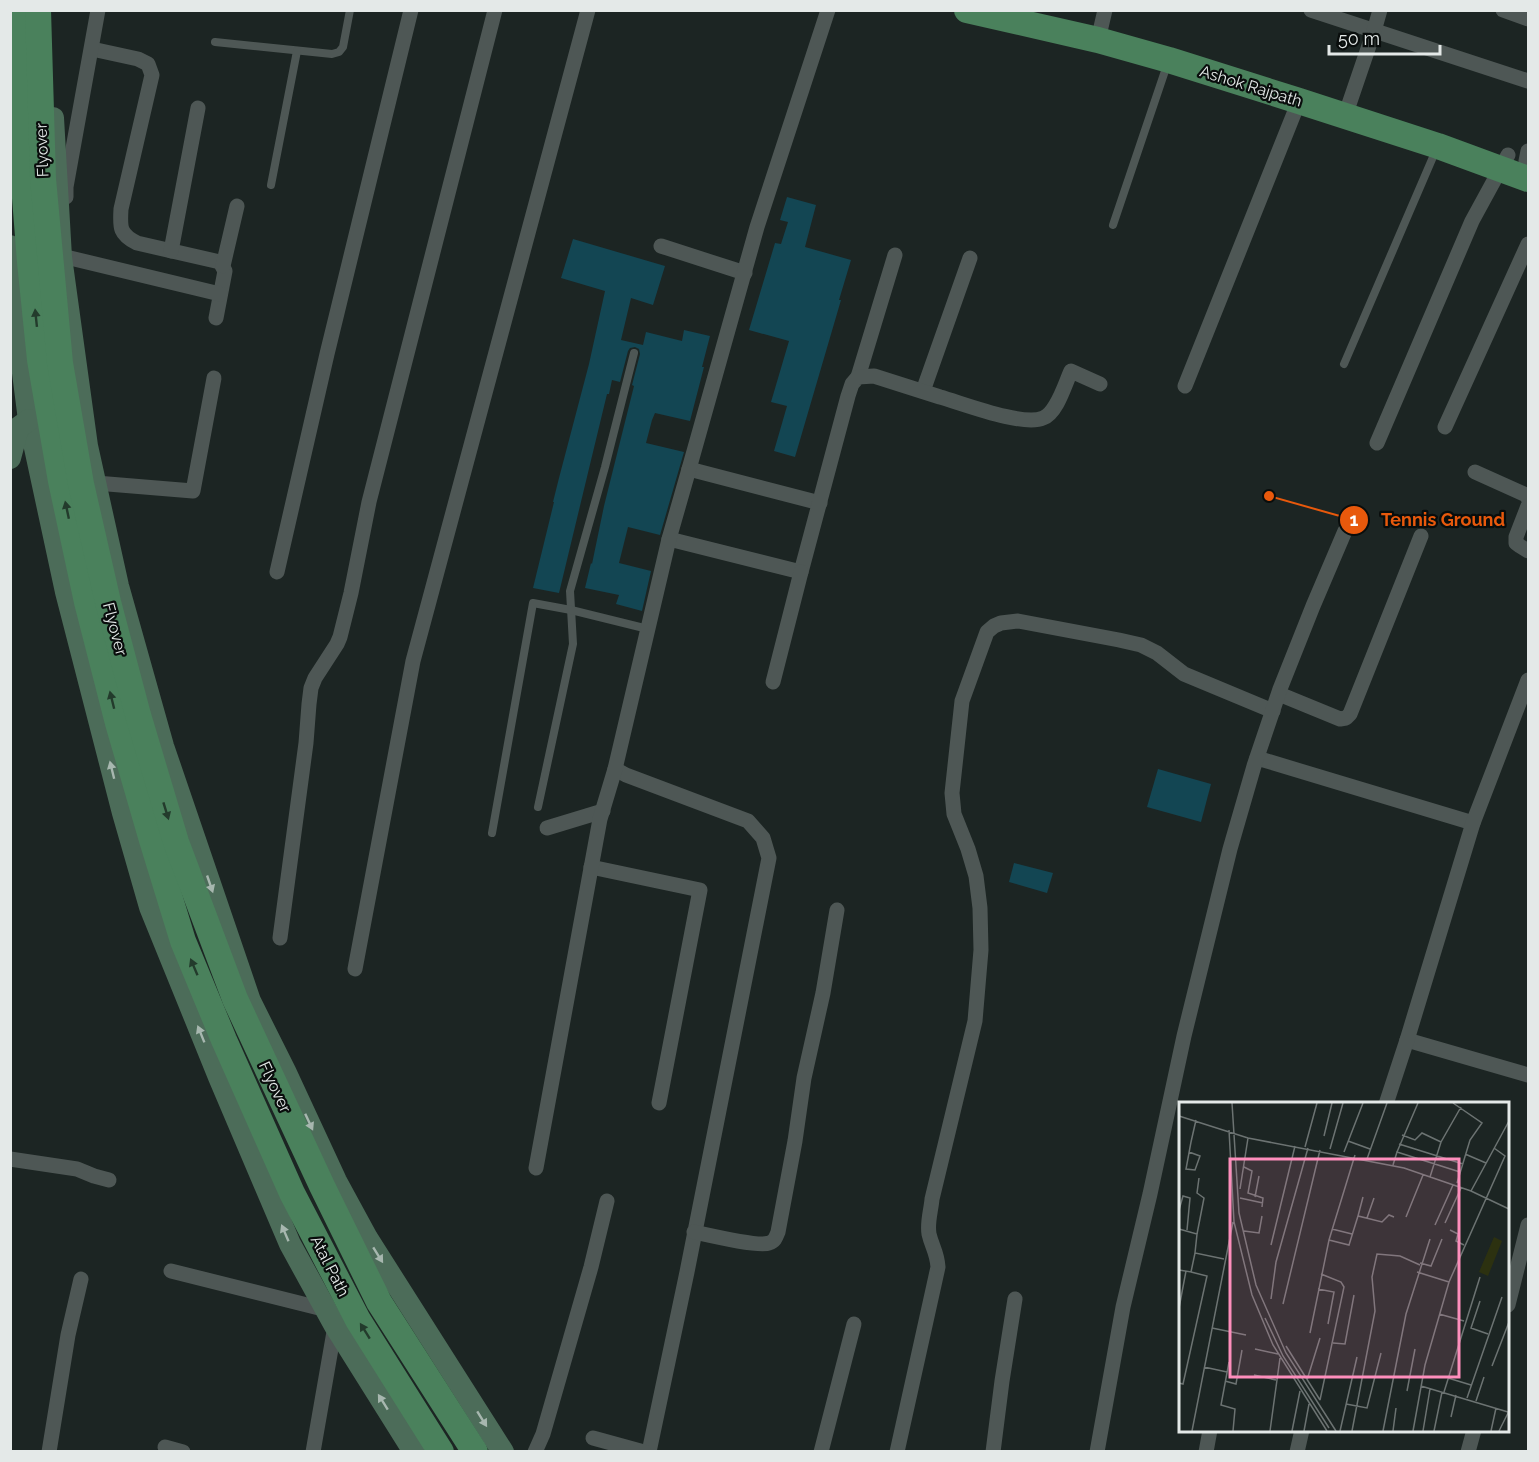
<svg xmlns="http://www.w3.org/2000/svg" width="1539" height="1462" font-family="Raleway,sans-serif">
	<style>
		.building { fill: #134653 }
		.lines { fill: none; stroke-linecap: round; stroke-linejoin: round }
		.lane { stroke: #4e5755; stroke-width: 8 }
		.street { stroke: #4e5755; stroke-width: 15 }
		.secondary { stroke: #4c6c59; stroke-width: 22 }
		.primary { stroke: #4a815c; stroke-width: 26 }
		.oneway { fill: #233b2c }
		.oneway2 { fill: #a7b7af }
		.labels { text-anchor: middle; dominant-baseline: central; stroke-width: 4.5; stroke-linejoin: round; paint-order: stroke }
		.street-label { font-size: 16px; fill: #e4e9e8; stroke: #090d0c }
		.inset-road { fill: none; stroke: #6c7372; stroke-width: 1.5 }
		.view { fill: #fe8ebc; fill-opacity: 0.15; stroke: #fe8ebc; stroke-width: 3 }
		.inset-edge { fill: none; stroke: #e4e9e8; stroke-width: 3 }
		.leader { fill: none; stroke: #e8590c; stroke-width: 2 }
		.callout-dot { fill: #e8590c; stroke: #090d0c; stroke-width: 2 }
		.mark-label { font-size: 18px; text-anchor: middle; font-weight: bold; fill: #fff }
		.callout-label { font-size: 18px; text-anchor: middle; font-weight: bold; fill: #e8590c; stroke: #090d0c; stroke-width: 4.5; stroke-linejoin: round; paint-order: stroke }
	</style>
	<rect width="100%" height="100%" fill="#1c2523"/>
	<g class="building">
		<path d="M787,197L816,205L805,247L851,260L839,300H841L795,457L774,451L787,406L771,402L789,341L749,330L775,243L781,244L788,222L780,220Z"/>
		<path d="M573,239L665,266L653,305L631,298L621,340L643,345L646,332L682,341L684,330L710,336L702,367H704L690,421L655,413L652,420L646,443L684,452L660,535L628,527L619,563L651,571L642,611L616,604L619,595L585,588L591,563L592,564L604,506L634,386L632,385L640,354L639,349L635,347L630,348L628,351L620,382L612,380L609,394H607L559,593L533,588L554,502H553L559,478L589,364L605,291L561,278Z"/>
		<path d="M1158,769L1211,784L1201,822L1147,807Z"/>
		<path d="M1014,863L1053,873L1047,893L1009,882Z"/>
	</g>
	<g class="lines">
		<g class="lane">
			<path d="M215,42L332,54L339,52L343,47L350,10"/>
			<path d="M271,185L297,51"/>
			<path d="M1113,225L1167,65"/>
			<path d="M1344,364L1436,150"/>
			<path d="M538,807L573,644L570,591L605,467L634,353"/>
			<path d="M492,833L533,603L571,610L648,629"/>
		</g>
		<g class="street">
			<path d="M1311,10L1528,81"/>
			<path d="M1503,10L1528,19"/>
			<path d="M1098,40L1105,10"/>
			<path d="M92,49L138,59L148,64L152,75L121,209C120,227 119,234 137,243L220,262L225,271L216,318"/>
			<path d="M1345,116L1374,31L1380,10"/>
			<path d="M1526,161L1528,151"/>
			<path d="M66,197V187L98,10"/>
			<path d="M661,246L745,273"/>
			<path d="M171,251L198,108"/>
			<path d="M66,257L220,294"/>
			<path d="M223,266L237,206"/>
			<path d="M858,377L895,255"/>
			<path d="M1185,386L1299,101"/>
			<path d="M923,391L970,258"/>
			<path d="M1445,427L1528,244"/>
			<path d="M1377,443L1472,221L1508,155"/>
			<path d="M689,469L820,503"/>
			<path d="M1475,472L1526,495L1528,498"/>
			<path d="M96,483L193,491L214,378"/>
			<path d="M1528,506L1516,537V543L1520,546L1528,551"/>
			<path d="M669,539L801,572L848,396L852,384L858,377L874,376C896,383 918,390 940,397C962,403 1023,427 1043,418C1057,413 1065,384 1071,371L1100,384"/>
			<path d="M277,572L327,354L411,10"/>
			<path d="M773,682L801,572"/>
			<path d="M1279,694L1340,719L1346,718L1350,714L1421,536"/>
			<path d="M1257,758L1473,823"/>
			<path d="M615,769L626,775L748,821L763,838L769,858L687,1272L649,1452"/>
			<path d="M547,828L603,811"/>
			<path d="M591,867L700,890L659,1103"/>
			<path d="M280,938L306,743L309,704L311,688L315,678L337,644L340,637L351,593L369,502L495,10"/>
			<path d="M355,969L413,661L588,10"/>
			<path d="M1407,1040L1528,1075"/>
			<path d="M1386,1104L1407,1040L1473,823L1528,680"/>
			<path d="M10,1159L77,1169L94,1176L109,1180"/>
			<path d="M536,1168L600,819L615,769L669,539L689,469L757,227L828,10"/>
			<path d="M694,1232C708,1235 759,1247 769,1243C775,1241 776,1237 778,1232L795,1141L804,1078L823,993L837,910"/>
			<path d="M171,1271L327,1310"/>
			<path d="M1508,1305L1528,1225"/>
			<path d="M593,1438L644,1452"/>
			<path d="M165,1447L183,1452"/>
			<path d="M49,1452L68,1335L81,1279"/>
			<path d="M313,1452L335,1326"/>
			<path d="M535,1452L543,1434L591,1267L607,1201"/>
			<path d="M821,1452L854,1324"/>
			<path d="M897,1452L938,1267C937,1252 932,1247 929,1234C927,1222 931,1211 932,1199L975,1021L981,950L980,908L976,876L968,849L954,814L952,793L962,701L987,632L994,626L1001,623L1018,621L1119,640L1141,645L1157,653L1184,674L1273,711"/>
			<path d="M993,1452L1002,1381L1015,1299"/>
			<path d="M1097,1452L1123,1307L1150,1194L1184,1036L1230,849L1254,766L1280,689L1313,606L1345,531"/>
			<path d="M1206,1452L1210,1430"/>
			<path d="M1297,1452L1302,1430"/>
			<path d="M1468,1452L1474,1430"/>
		</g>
		<g class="secondary">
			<path d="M53,118L61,257L87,446L118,586L163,746L250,1001L285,1071L336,1181L367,1238L503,1452"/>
			<path d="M10,246L12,286L29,420L66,592L123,813L150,907L219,1077L290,1244L335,1326L414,1452"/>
			<path d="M10,458L18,428L29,420"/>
		</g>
		<g class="primary">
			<path d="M18,10L24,185L30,262L40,360L61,481L87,602L118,723L152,840L183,941L224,1040L292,1193L358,1320L441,1452"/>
			<path d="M38,10L43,179L60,363L81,484L108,602L138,715L176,842L235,999L322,1186L379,1302L475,1452"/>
			<path d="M967,10L1098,40L1169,60L1299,101L1438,146L1528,179"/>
		</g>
	</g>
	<defs><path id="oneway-solid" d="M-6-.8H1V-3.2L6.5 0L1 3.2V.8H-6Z" transform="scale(1.5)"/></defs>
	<g class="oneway">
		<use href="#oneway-solid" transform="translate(36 318) rotate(-96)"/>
		<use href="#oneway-solid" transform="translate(67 510) rotate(-102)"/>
		<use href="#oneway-solid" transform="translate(112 700) rotate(-104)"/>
		<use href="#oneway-solid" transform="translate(166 811) rotate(73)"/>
		<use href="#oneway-solid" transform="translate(194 967) rotate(-113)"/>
		<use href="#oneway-solid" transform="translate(365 1331) rotate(-122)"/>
	</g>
	<g class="oneway2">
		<use href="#oneway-solid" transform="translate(112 770) rotate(-104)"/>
		<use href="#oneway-solid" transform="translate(210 884) rotate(71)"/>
		<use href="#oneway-solid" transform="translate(201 1034) rotate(-112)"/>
		<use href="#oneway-solid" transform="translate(309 1122) rotate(65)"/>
		<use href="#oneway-solid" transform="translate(285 1233) rotate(-113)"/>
		<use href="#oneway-solid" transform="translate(378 1255) rotate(58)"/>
		<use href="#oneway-solid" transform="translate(383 1402) rotate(-122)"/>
		<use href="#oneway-solid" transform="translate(482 1419) rotate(58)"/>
	</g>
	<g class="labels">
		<g class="street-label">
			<text transform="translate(1251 86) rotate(17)">Ashok Rajpath</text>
			<text transform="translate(42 150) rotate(-92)">Flyover</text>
			<text transform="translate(115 629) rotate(75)">Flyover</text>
			<text transform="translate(275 1087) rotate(65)">Flyover</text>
			<text transform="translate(330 1266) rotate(63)">Atal Path</text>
		</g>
	</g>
	<g transform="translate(1179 1102)">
		<rect width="330" height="330" fill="#1c2523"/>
		<path d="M315,135L323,139L309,174L300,170Z" fill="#2c3110"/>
		<path class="inset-road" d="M53,1L60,111L77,183L107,251L157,329M274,1L303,21L291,38L278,81M0,14L69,36L225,66L292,89L330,107M50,28L55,120L73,193L94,243L148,329M223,33L236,38L243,31L262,40M145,34L153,1M169,39L191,47M220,42L284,62M126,45L138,1M151,47L164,1M10,50L21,54L16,68L7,67L12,40L17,18M165,50L184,1M218,50L239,1M286,52L307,61M188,57L208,1M214,63L218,50L281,70M65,65L73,69L69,91L84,96L83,105M251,75L262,40L282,5M61,87L69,36M292,89L330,19M76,95L80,74M61,96L84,101M0,108L4,94L11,96L8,128M179,114L184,95M227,115L244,73M188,116L195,96M266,121L282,86M256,123L274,83M0,127L18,132L16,151L45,157M153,127L173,132M271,128L279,132L277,139L285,143M65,129L80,131L83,114M18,132L25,96L18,91L20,76M150,138L170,143L179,114L203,120L210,113L215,115M92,143L116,44M241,161L252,164L263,137M0,168L12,170L16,151M238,170L270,180M139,187L155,190L149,222M92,197L97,160L129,46M301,199L292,226L309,232M104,202L141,48M0,206L7,169M260,212L285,219M86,216L104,254L150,326M33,226L67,233M131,231L150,138L176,53M154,241L166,242L175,193M107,244L141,298M76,247L99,252M50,260L42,303L56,307L54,329M313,264L330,220M25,265L48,270M75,273L97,278M269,276L292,283M128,278L141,236M46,279L57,282L63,248M0,281L4,282L28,174L12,170M242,284L329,310M228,289L236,247M265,290L301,175M288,296L323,195M141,298L165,185L162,180L142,172M297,299L305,275M167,302L188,306L202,251M272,315L277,293M13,329L54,120M91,329L101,256M113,329L121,289M125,329L130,302M161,329L178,255M173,329L196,209L193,175L198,152L221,154L241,163M204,329L227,212L251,137M214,329L217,306M234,329L246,263L270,180L326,54L315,46M244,329L251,287M255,329L263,290M312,329L317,306M320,329L330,309"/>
		<path class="view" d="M51,57H280V275H51Z"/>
		<rect width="330" height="330" class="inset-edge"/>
	</g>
	<path class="leader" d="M1269 496L1354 520"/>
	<g class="callout-dot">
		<circle cx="1269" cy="496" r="6"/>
		<circle cx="1354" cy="520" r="15"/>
	</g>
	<g class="mark-label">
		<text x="1354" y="526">1</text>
	</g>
	<g class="callout-label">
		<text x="1443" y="526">Tennis Ground</text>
	</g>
	<rect width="1539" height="1462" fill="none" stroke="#e4e9e8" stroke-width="24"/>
	<path d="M1329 45v9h111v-9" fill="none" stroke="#e4e9e8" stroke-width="3"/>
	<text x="1338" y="45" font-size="18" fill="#e4e9e8" stroke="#090d0c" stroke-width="4.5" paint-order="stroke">50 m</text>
</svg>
